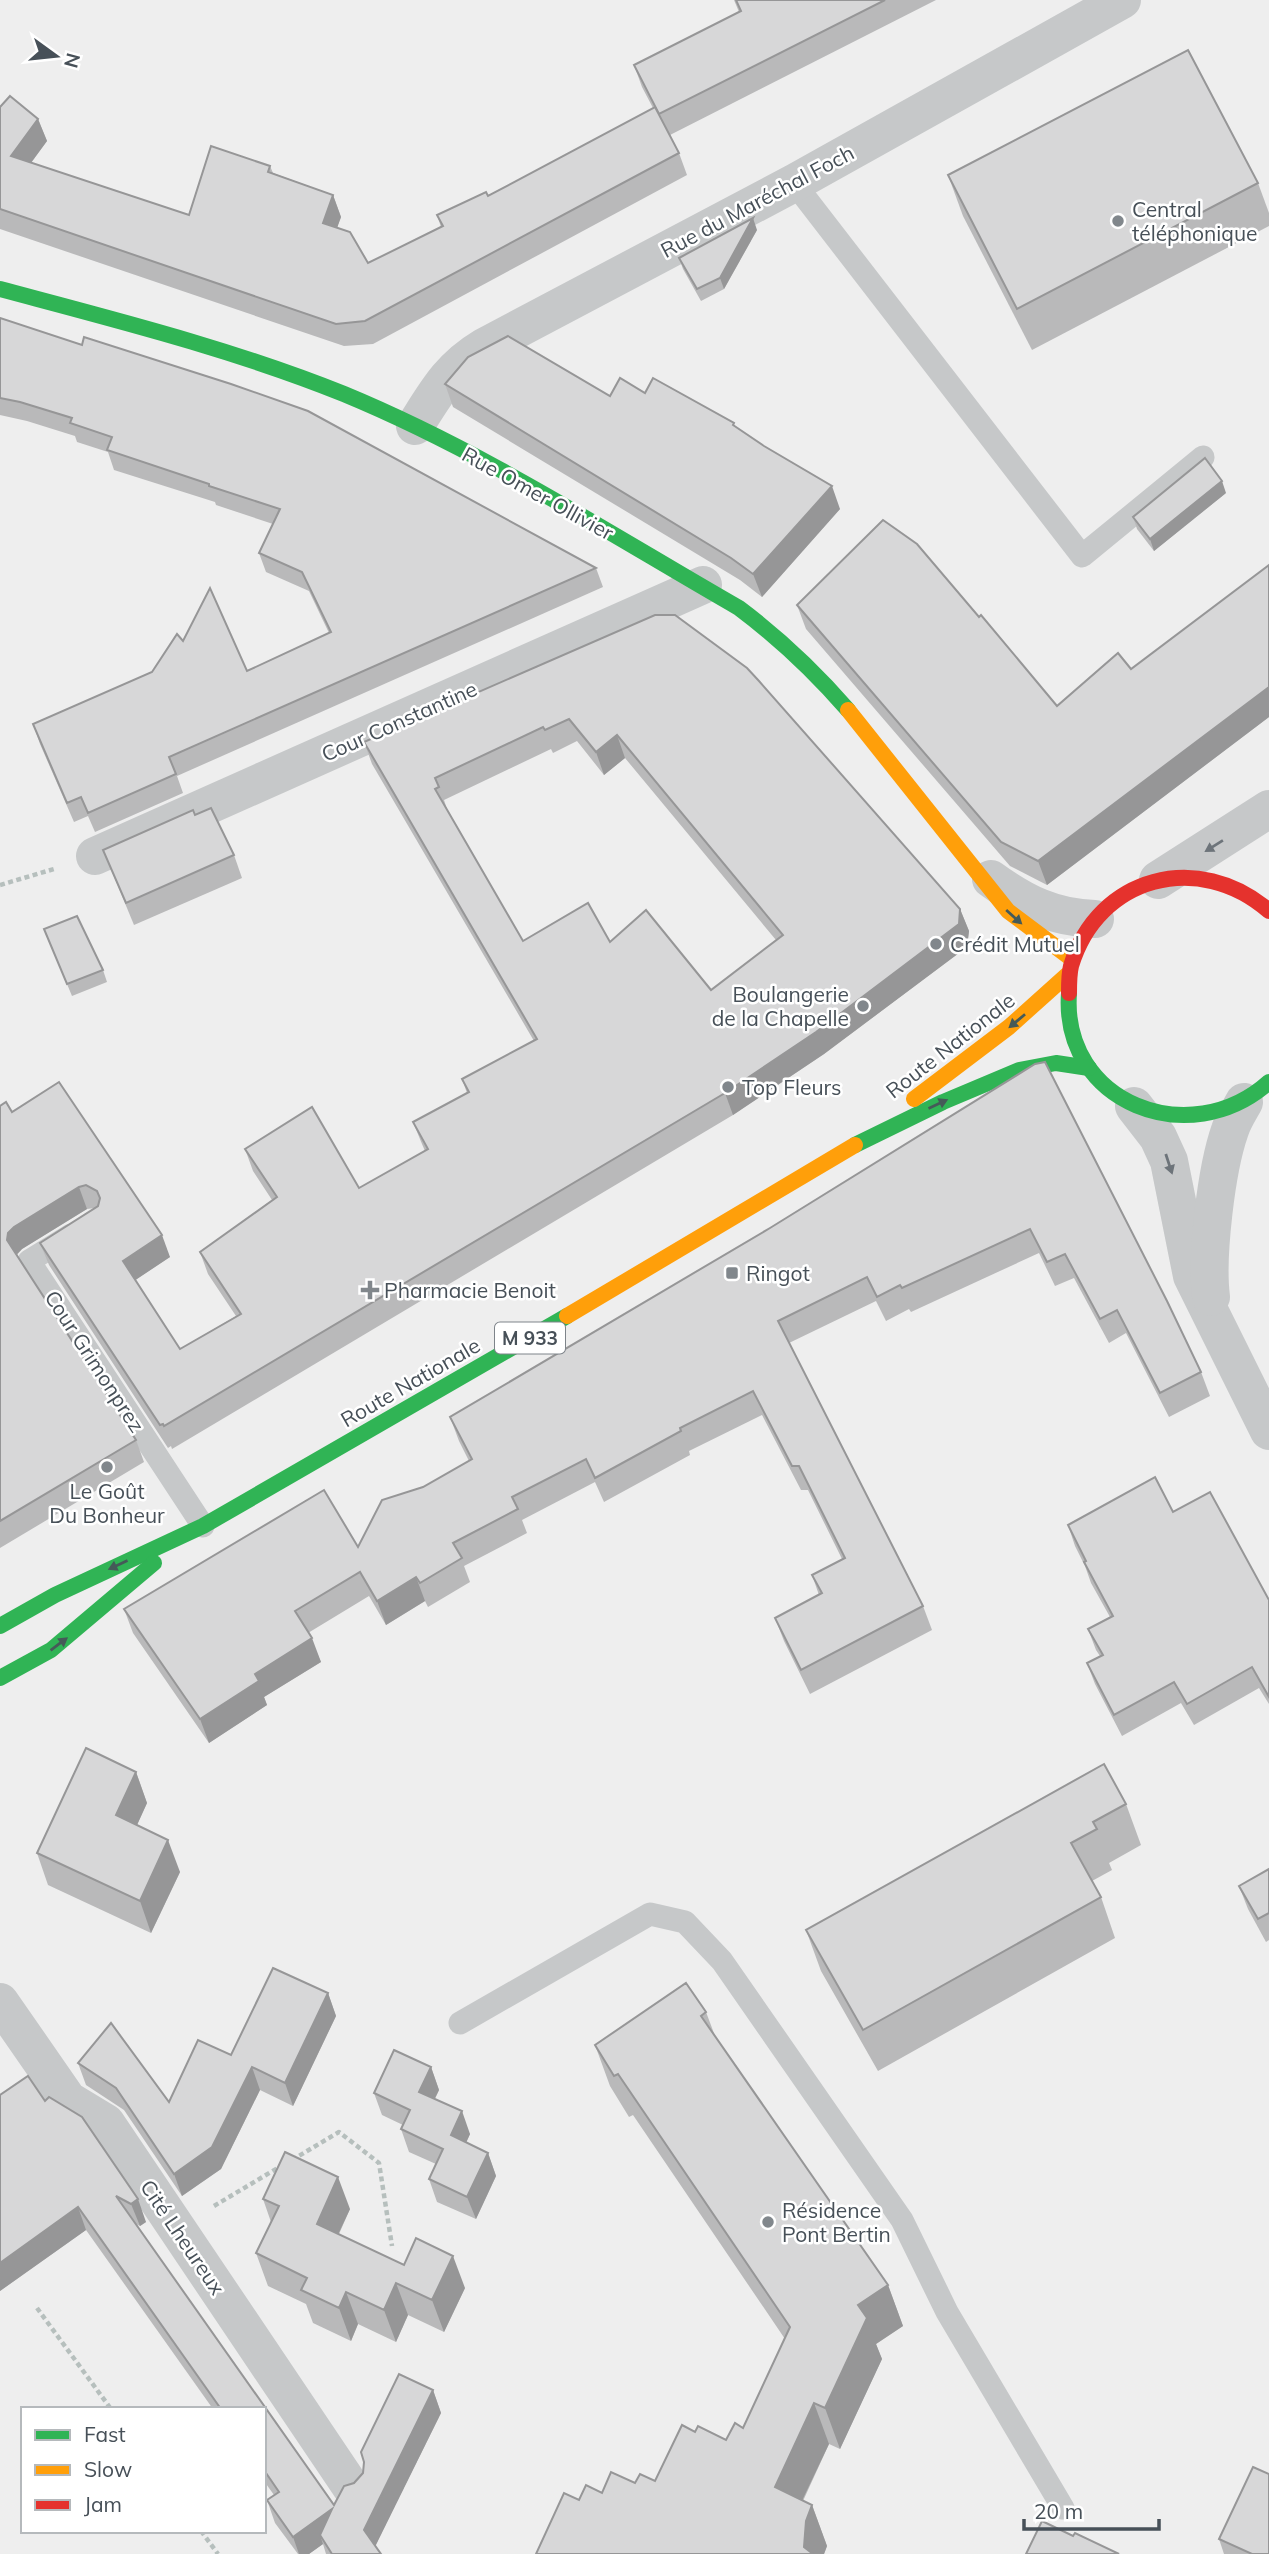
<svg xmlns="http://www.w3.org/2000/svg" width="1269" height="2554" font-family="Mulish,sans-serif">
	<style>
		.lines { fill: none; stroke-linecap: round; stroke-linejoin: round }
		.path { stroke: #b6bfbd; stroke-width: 4.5; stroke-dasharray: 5 3.5; stroke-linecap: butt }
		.lane { stroke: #c6c8c9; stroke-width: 23 }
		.street { stroke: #c6c8c9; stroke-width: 38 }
		.fast { stroke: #30b455; stroke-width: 16 }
		.slow { stroke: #ff9f0a; stroke-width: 16 }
		.jam { stroke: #e5322d; stroke-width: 16 }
		.wall { fill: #b9b9ba; fill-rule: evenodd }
		.shaded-wall { fill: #969697 }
		.building { fill: #d7d7d8; stroke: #969697; stroke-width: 2; fill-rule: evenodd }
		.oneway { fill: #6d747a }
		.oneway2 { fill: #455a58 }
		.poi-dot { fill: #81878c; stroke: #fff; stroke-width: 2.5 }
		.labels { text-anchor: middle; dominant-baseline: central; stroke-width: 5; stroke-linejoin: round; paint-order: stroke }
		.shield { fill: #fff; stroke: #7e848a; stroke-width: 2 }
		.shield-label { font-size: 19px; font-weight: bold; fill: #475058 }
		.street-label { font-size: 21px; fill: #475058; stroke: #fff }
		.poi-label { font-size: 21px; fill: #475058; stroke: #fff; text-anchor: start }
	</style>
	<rect width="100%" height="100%" fill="#eee"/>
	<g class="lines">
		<g class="path">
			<path d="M0,885L54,869"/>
			<path d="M292,2160L339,2132L379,2163L392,2246"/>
			<path d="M214,2206L281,2166"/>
			<path d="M37,2308L111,2409"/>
			<path d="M201,2531L218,2554"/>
		</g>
		<g class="lane">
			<path d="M794,183L1082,556L1203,457"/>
			<path d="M71,1235L29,1261L203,1526"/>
			<path d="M460,2023L650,1914L685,1922L722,1961L902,2220L947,2312L1063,2508"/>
		</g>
		<g class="street">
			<path d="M415,426C436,393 449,368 484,347L794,183L1122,0"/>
			<path d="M95,856L703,585"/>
			<path d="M991,879C1024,903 1054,918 1095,919"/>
			<path d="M1158,880L1269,809"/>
			<path d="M1134,1106L1158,1137L1169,1161L1192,1276L1269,1431"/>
			<path d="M1211,1297C1206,1257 1216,1170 1230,1130C1233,1120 1239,1111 1244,1102"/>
			<path d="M0,2002L68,2100L106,2123L351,2487"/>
		</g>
		<g class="fast">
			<path d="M0,289C116,320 232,349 344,394C482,451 610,534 739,608C779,638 815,672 848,710"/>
			<path d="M1069,993C1061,1103 1190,1153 1269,1082"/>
			<path d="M855,1145L943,1102L1019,1070L1056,1063L1089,1068"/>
			<path d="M0,1626L55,1595L203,1526L567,1316"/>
			<path d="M0,1678L51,1650L154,1563"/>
		</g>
		<g class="slow">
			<path d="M848,710L1008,911L1072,959"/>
			<path d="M914,1099L1009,1027L1067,975"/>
			<path d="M567,1316L855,1145"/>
		</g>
		<path class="jam" d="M1069,993C1069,985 1069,974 1071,966C1098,876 1199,850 1269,911"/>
	</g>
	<g class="wall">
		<path d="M734,0H936L670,135L679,153L687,175L373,344L344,346L0,229V107L38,119L47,141L31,163L189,215L270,166L273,173L333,195L341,217L337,227L368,263L441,227L437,215L488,196L653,108L642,87L634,65L739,12Z"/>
		<path d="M948,175L1258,183L1269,213V226L1032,350L963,216Z"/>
		<path d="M757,230L724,289L701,301L683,269L679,258Z"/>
		<path d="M0,318L596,568L603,587L177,776L183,793L95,832L88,816L74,822L40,744L33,724L152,672L183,641L247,671L329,633L309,591L266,572L259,553L273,524L216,505L215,502L114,470L108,452L77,442L75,436L27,421L0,415Z"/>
		<path d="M445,384L610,396L645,393L735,427L840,509L762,597L740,580L453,407Z"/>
		<path d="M1226,493L1154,551L1137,529L1133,517Z"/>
		<path d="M1269,565V717L1047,885L1010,866L806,629L797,605L979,617L1057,706L1131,669Z"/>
		<path d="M655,615L960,909L969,931L967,947L824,1054L733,1115L172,1449L171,1446L168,1448L49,1265L40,1243L95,1208L87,1209L22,1249L17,1255L136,1440L144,1462L0,1548V1106L12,1112L170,1257L135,1280L180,1349L236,1316L208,1274L200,1252L272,1200L253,1171L245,1149L359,1188L425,1151L422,1144L413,1122L467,1093L462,1079L534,1041L372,764L364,742ZM577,741L604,775L625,758L776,940L711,990L610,942L523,941L447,809L444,800L551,749L553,753Z"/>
		<path d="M103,850L234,855L242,878L134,925Z"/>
		<path d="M44,929L103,970L107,982L72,996Z"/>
		<path d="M1035,1064L1201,1372L1210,1396L1169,1417L1126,1333L1109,1343L1074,1278L1055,1286L1039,1253L911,1312L909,1309L886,1321L876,1301L789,1343L923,1606L932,1630L810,1694L784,1641L775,1618L819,1595L812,1575L842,1559L808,1490H801L762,1415L689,1451L690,1455L604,1502L595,1482L522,1520L527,1533L464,1566L470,1582L428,1607L425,1601L386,1625L369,1596L308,1633L321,1662L264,1697L267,1705L209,1743L133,1633L124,1609L358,1547L423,1487L469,1461L459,1441L450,1417L770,1228Z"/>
		<path d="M1173,1512L1269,1600V1704L1259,1688L1194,1725L1181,1703L1122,1736L1095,1684L1087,1663L1100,1656L1096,1650L1088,1629L1110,1617L1091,1583L1085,1566L1075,1546L1068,1525Z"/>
		<path d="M136,1772L147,1803L137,1825L180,1872L151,1933L48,1885L37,1853Z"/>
		<path d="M1126,1804L1141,1845L1109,1863L1112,1870L1092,1881L1101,1897L1115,1938L878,2071L821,1971L806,1930Z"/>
		<path d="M1269,1869V1940L1266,1942L1248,1909L1239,1886Z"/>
		<path d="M328,1993L336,2016L293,2106L260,2090L221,2169L182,2196L124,2110L86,2085L78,2063L169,2102L231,2055Z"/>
		<path d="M706,2012L715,2036L888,2285L903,2326L876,2344L882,2359L840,2449L829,2444L803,2501L812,2505L827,2546L824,2554H536L579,2500L635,2483L655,2481L695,2432L726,2440L743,2428L785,2339L633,2115L629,2117L610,2086L595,2045Z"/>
		<path d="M431,2067L439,2090L435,2099L470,2134L466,2143L488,2153L496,2176L476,2219L437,2202L429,2179L436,2164L409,2152L401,2129L403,2125L382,2115L374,2093Z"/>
		<path d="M49,2097L146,2222L140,2226L136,2224L334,2505L433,2390L441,2413L375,2546L381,2554H326L323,2544L309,2554H298L275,2523L267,2500L274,2495L264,2481V2409H213L86,2230L0,2291L45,2101Z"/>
		<path d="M263,2199L350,2209L339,2234L404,2265L465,2288L444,2332L408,2315L396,2342L358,2324L351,2341L313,2323L306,2304L268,2286L256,2253L271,2222Z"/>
		<path d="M1219,2539L1269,2554H1224Z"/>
	</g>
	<g class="shaded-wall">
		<path d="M38,119L47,141L19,179L11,156Z"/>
		<path d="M333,195L341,217L331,245L323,223Z"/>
		<path d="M753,218L757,230L724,289L720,278Z"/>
		<path d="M1222,481L1226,493L1154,551L1150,539Z"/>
		<path d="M832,486L840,509L762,597L753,574Z"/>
		<path d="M1269,687V717L1047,885L1038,861Z"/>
		<path d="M617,735L625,758L604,775L596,752Z"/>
		<path d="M960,909L969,931L967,947L824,1054L733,1115L725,1093Z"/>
		<path d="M79,1187L87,1209L22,1249L16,1255L7,1240L8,1233L14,1227Z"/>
		<path d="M162,1235L170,1257L131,1283L123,1261Z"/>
		<path d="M416,1577L425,1601L386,1625L377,1601Z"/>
		<path d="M312,1638L321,1662L264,1697L267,1705L209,1743L200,1719L255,1674Z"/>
		<path d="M136,1772L147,1803L127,1847L116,1815Z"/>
		<path d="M168,1840L180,1872L151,1933L140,1901Z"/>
		<path d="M328,1993L336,2016L293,2106L285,2083Z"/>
		<path d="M252,2067L260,2090L221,2169L182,2196L174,2174Z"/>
		<path d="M431,2067L439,2090L427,2114L419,2092Z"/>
		<path d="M462,2111L470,2134L459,2158L451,2135Z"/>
		<path d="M488,2153L496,2176L476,2219L467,2197Z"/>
		<path d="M338,2177L350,2209L328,2256L317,2224Z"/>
		<path d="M138,2199L146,2222L140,2226L131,2204Z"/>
		<path d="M78,2207L86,2230L0,2291V2263Z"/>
		<path d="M453,2256L465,2288L444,2332L432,2300Z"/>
		<path d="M396,2283L408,2315L396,2342L384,2310Z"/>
		<path d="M888,2285L903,2326L876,2344L882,2359L840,2449L825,2408L858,2305Z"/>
		<path d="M346,2292L358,2324L351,2341L339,2308Z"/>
		<path d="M433,2390L441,2413L372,2553L364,2530Z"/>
		<path d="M814,2403L829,2444L789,2528L775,2487Z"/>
		<path d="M812,2505L827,2546L824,2554H806L804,2547L806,2521Z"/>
		<path d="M332,2509L320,2535L323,2544L309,2554H299L293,2537Z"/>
	</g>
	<g class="building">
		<path d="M736,0H885L659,114L634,65L741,11Z"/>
		<path d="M1188,50L1258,183L1017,309L948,175Z"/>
		<path d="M10,96L38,119L11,156L189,215L211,146L270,166L268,172L333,195L323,223L350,232L368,263L443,226L437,215L486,192L488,196L655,107L679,153L365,321L336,324L0,209V107Z"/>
		<path d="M753,218L720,278L697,289L679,258Z"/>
		<path d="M0,318L82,345L84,337L231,384L308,411L596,568L169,757L176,774L88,813L81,797L67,803L33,724L152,672L177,634L183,641L210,588L247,671L331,632L302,572L259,553L280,509L209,486V484L107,450L112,437L70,423L72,418L20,402L0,398Z"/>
		<path d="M508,336L610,396L620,378L645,393L653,378L734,423L733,425L764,446L832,486L753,574L731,558L445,384L468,357Z"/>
		<path d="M1205,458L1222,481L1150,539L1133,517Z"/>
		<path d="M883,520L917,544L979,617L981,615L1057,706L1118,653L1131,669L1269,565V687L1038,861L1001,842L797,605Z"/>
		<path d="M655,615H675L747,668L759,681L960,909L959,924L816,1032L725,1093L164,1426L163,1424L160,1425L40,1243L98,1206L100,1198L97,1191L86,1185L79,1187L14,1227L8,1233L7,1240L136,1440L0,1521V1106L6,1102L12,1112L59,1082L162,1235L123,1261L180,1349L241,1314L200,1252L277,1197L245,1149L312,1107L359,1188L428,1149L413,1122L469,1092L462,1079L537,1039L364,742ZM569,719L596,752L617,735L783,935L711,990L646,910L610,942L588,903L523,941L435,789L439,787L435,778L543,727L545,730Z"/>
		<path d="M211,808L234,855L126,903L103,850L193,810L195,815Z"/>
		<path d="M77,916L103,970L67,984L44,929Z"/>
		<path d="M1045,1062L1167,1301L1201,1372L1160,1393L1117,1310L1100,1319L1065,1254L1047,1262L1030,1229L902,1288L900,1285L877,1297L867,1277L778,1321L923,1606L801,1670L775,1618L822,1593L812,1575L845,1558L799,1466H792L753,1391L680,1428L681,1431L595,1478L586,1459L512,1497L518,1509L453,1543L462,1558L420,1583L416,1577L377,1601L360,1572L295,1611L312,1638L255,1674L259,1681L200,1719L124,1609L324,1490L358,1547L382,1500L423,1487L472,1459L450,1417L770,1228L1035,1064Z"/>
		<path d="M1155,1477L1173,1512L1210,1492L1269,1600V1697L1252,1667L1187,1704L1174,1682L1114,1715L1087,1663L1103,1655L1088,1629L1113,1616L1084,1562L1086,1561L1068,1525Z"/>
		<path d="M86,1748L136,1772L116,1815L168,1840L140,1901L37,1853Z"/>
		<path d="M1104,1764L1126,1804L1093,1822L1097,1829L1071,1843L1101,1897L863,2030L806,1930Z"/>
		<path d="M1269,1869V1913L1258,1919L1239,1886Z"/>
		<path d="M273,1968L328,1993L285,2083L252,2067L212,2147L174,2174L116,2088L78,2063L111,2023L169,2102L198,2040L231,2055Z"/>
		<path d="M686,1983L706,2012L701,2016L888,2285L858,2305L867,2318L825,2408L814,2403L775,2487L812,2505L806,2521L804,2547L813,2554H536L564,2493L579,2500L586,2485L602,2493L611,2472L635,2483L640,2474L655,2481L682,2425L695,2432L698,2426L726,2440L735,2423L743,2428L790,2327L618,2074L614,2076L595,2045Z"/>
		<path d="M394,2050L431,2067L419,2092L462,2111L451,2135L488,2153L467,2197L429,2179L443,2149L401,2129L410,2110L374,2093Z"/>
		<path d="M28,2076L45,2101L49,2097L82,2117L138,2199L131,2204L116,2196L334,2505L344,2486L354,2483L363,2473L364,2462L361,2452L399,2374L433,2390L364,2530L381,2554H332L320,2535L332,2509L293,2537L267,2500L279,2492L264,2470V2409H221L78,2207L0,2263V2095Z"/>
		<path d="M285,2152L338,2177L317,2224L404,2265L416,2238L453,2256L432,2300L396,2283L384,2310L346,2292L339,2308L301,2290L307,2278L256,2253L279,2206L263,2199Z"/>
		<path d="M1253,2467L1269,2474V2554H1252L1219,2539Z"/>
		<path d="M1042,2521L1073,2536L1075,2533L1119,2554H1026Z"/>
	</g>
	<defs><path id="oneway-solid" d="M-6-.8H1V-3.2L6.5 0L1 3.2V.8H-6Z" transform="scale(1.75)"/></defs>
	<g class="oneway">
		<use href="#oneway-solid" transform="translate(1214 846) rotate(148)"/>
		<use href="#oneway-solid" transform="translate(1169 1164) rotate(72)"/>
	</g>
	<g class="oneway2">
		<use href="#oneway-solid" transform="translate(1014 917) rotate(42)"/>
		<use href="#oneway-solid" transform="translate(1017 1021) rotate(140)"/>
		<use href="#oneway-solid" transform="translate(938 1104) rotate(-25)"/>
		<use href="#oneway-solid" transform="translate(118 1565) rotate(155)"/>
		<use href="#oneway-solid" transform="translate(59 1644) rotate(-37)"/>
	</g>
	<g class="poi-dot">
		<circle cx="1118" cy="221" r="7"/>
		<circle cx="936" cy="944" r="7"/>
		<circle cx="863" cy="1006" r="7"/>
		<circle cx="728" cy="1087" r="7"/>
		<rect x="725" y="1266" width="14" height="14" rx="3.5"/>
		<path d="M366.5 1279.5h7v7h7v7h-7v7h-7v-7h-7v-7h7z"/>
		<circle cx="107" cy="1467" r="7"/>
		<circle cx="768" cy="2222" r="7"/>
	</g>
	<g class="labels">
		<rect class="shield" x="495" y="1322.5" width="70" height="31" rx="5"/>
		<g class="shield-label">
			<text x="530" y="1338">M 933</text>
		</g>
		<g class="street-label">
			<text transform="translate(757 201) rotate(-28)">Rue du Maréchal Foch</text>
			<text transform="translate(538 493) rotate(29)">Rue Omer Ollivier</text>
			<text transform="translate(399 721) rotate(-24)">Cour Constantine</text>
			<text transform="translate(950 1045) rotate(-38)">Route Nationale</text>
			<text transform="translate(95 1361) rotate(57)">Cour Grimonprez</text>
			<text transform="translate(410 1382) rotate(-30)">Route Nationale</text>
			<text transform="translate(183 2237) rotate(56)">Cité Lheureux</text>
		</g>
		<g class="poi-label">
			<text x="1132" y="209">Central<tspan x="1132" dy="24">téléphonique</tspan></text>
			<text x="950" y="944">Crédit Mutuel</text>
			<text x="849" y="994" text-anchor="end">Boulangerie<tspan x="849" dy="24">de la Chapelle</tspan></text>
			<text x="742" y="1087">Top Fleurs</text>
			<text x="746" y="1273">Ringot</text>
			<text x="384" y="1290">Pharmacie Benoit</text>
			<text x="107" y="1491" text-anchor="middle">Le Goût<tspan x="107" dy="24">Du Bonheur</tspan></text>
			<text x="782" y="2210">Résidence<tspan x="782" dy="24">Pont Bertin</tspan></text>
		</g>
	</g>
	<rect x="21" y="2407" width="245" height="126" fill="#ffffff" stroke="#b5b9bc" stroke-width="2"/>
	<rect x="35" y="2430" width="35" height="10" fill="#30b455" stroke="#b5b9bc" stroke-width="2"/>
	<text x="84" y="2442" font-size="21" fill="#475058">Fast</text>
	<rect x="35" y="2465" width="35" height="10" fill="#ff9f0a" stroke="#b5b9bc" stroke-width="2"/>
	<text x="84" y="2477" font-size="21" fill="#475058">Slow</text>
	<rect x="35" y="2500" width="35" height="10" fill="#e5322d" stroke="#b5b9bc" stroke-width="2"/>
	<text x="84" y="2512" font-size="21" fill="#475058">Jam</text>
	<g transform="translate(56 56) rotate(105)" stroke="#ffffff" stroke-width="5" paint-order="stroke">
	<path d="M0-5L12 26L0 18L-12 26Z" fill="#475058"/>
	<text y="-10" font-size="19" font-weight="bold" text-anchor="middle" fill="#475058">N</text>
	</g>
	<path d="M1024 2519v10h135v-10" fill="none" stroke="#475058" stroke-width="3.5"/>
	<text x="1034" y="2519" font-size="21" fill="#475058" stroke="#ffffff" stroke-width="5" paint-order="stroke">20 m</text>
</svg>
